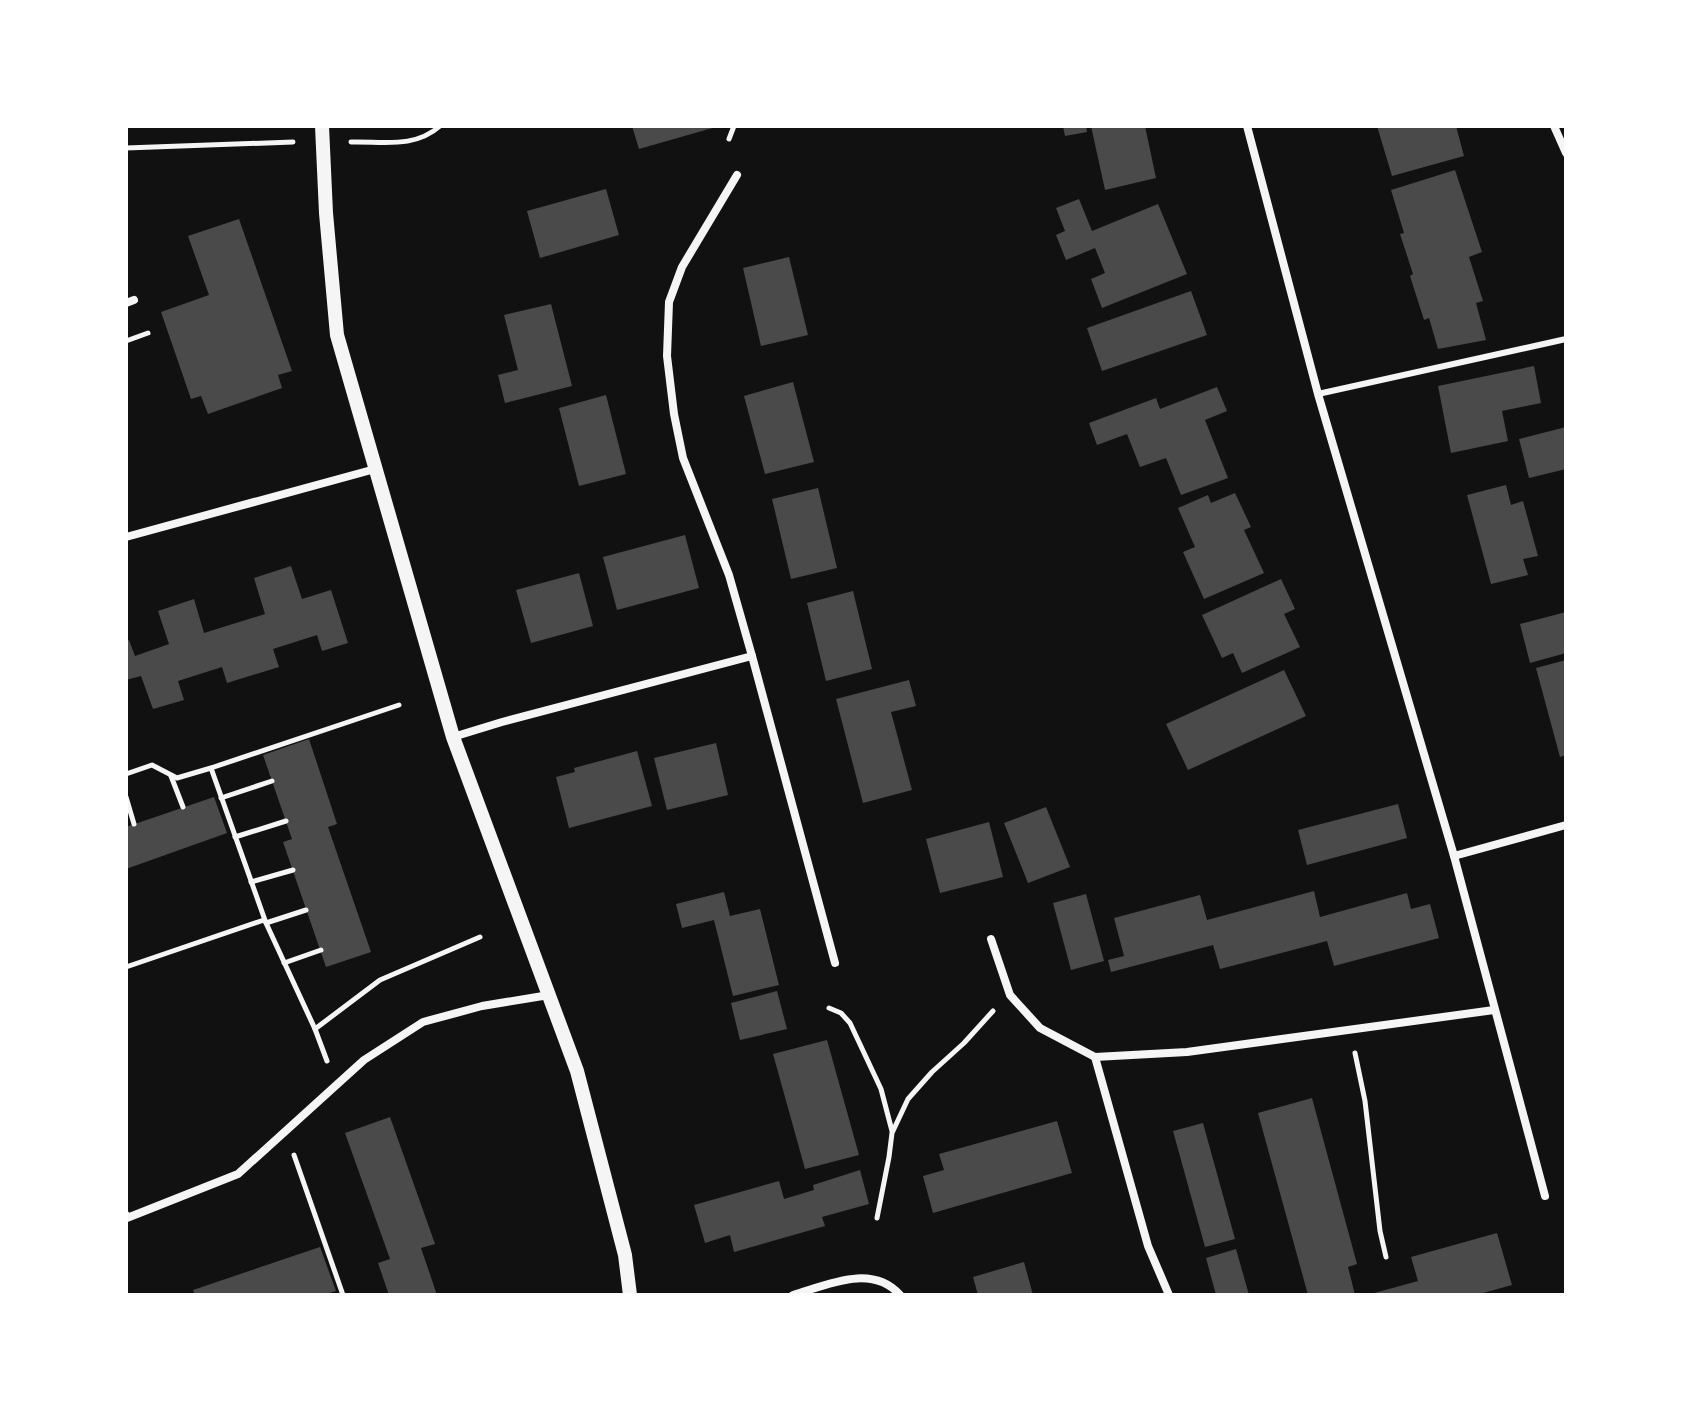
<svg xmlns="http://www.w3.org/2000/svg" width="1692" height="1421" font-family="'Exo 2',sans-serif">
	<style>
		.building { fill: #4a4a4a }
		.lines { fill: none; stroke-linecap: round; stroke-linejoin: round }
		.path { stroke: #f5f5f5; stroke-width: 5 }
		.service { stroke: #f5f5f5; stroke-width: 6 }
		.minor { stroke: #f5f5f5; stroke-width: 8 }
		.tertiary { stroke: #f5f5f5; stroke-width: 14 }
	</style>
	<rect width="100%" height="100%" fill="#111"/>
	<g class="building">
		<path d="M632,126H716V127L639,149Z"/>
		<path d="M1063,126H1086L1087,132L1065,136Z"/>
		<path d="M1091,126H1145L1156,178L1105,190Z"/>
		<path d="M1377,126H1456L1464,156L1392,176Z"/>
		<path d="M1455,170L1482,252L1469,257L1483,301L1476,303L1486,340L1438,349L1429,318L1424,320L1410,276L1413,274L1400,234L1404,233L1391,190Z"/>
		<path d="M606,189L619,235L540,258L527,211Z"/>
		<path d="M1079,199L1092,231L1158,204L1187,274L1102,308L1091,279L1105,273L1095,248L1066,260L1056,235L1065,231L1056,208Z"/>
		<path d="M239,219L292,371L278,375L282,388L208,414L201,396L191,399L161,312L209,295L188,236Z"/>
		<path d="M789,257L808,335L761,346L743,268Z"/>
		<path d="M1191,291L1207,335L1102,371L1087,328Z"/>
		<path d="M551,304L572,386L505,403L498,375L518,370L504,315Z"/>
		<path d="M1534,366L1541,403L1502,411L1508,441L1451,453L1438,386Z"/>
		<path d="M793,382L814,462L765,474L744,396Z"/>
		<path d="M1217,387L1227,411L1205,420L1228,478L1181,495L1166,458L1140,467L1127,434L1097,445L1089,423L1156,398L1160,409Z"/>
		<path d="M606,395L626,474L579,486L559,408Z"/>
		<path d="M1566,427V469L1529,478L1519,439Z"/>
		<path d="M1506,485L1511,505L1523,501L1538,556L1523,559L1528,575L1491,584L1467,495Z"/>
		<path d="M818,488L837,568L791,579L772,499Z"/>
		<path d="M1235,493L1251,527L1244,530L1264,573L1204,599L1183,552L1195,547L1178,508L1208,495L1211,503Z"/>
		<path d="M685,535L699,588L617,610L603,557Z"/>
		<path d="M291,566L302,599L331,590L348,643L322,651L317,635L273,649L279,667L227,683L222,667L178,681L184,700L153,709L141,676L126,680V641L129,640L135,656L169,644L158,611L194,599L204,633L265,614L254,578Z"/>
		<path d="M579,573L593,626L531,643L516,590Z"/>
		<path d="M1281,579L1295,609L1284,614L1300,647L1242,673L1233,653L1222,658L1202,615Z"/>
		<path d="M853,591L872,669L826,681L807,603Z"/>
		<path d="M1566,612V653L1530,663L1520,624Z"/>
		<path d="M1566,660V755L1560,757L1536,668Z"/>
		<path d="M1284,670L1306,716L1188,770L1166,724Z"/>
		<path d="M909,680L916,706L891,712L912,790L863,803L836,699Z"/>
		<path d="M309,739L337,824L328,827L371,952L326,967L283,842L292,839L263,755Z"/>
		<path d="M716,743L728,795L667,810L654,758Z"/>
		<path d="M637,751L652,806L569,828L556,777L575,772L574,768Z"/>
		<path d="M214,797L227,833L126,869V827Z"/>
		<path d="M1398,804L1407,838L1307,865L1298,830Z"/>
		<path d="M1046,807L1070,867L1028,883L1004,823Z"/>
		<path d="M989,822L1003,877L940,893L926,839Z"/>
		<path d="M1314,891L1320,917L1407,893L1411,909L1430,904L1439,938L1334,966L1327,941L1220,969L1213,945L1111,972L1108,960L1124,956L1114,918L1200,895L1207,920Z"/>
		<path d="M724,892L730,916L760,909L779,985L733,996L714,920L682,928L676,904Z"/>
		<path d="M1086,894L1104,961L1071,970L1053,903Z"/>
		<path d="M777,991L787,1029L740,1040L731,1003Z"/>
		<path d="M827,1040L859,1155L805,1169L773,1054Z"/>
		<path d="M1312,1098L1357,1264L1348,1267L1355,1295H1308L1258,1113Z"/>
		<path d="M390,1117L435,1244L421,1248L437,1295H389L378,1263L390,1259L345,1133Z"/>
		<path d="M1057,1121L1072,1173L933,1213L923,1176L944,1170L939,1154Z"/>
		<path d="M1203,1123L1235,1239L1205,1247L1173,1131Z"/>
		<path d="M860,1170L869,1204L822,1217L825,1226L734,1252L730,1235L705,1243L694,1205L779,1181L784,1199L814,1190L813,1185Z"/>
		<path d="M1497,1233L1512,1285L1476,1295H1367L1418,1281L1411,1257Z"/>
		<path d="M320,1247L336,1291L323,1295H195L193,1290Z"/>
		<path d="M1236,1249L1249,1295H1216L1206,1258Z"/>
		<path d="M1024,1262L1033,1295H978L973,1277Z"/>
	</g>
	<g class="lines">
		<g class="path">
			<path d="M729,139L734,126"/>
			<path d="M351,142C382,141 414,149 440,126"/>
			<path d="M126,148L293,142"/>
			<path d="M126,341L148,333"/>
			<path d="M211,768L266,923L315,1029L327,1061"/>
			<path d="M126,774L152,765L177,778L211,768L399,705"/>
			<path d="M171,776L183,807"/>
			<path d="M126,797L134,824"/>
			<path d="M221,798L272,781"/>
			<path d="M235,837L286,821"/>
			<path d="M251,882L293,870"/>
			<path d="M266,923L306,910"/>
			<path d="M284,963L321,950"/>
			<path d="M126,967L264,920"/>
			<path d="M829,1008L841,1013L850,1023L881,1089L892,1131"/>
			<path d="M315,1029L380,980L480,937"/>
			<path d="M1355,1053L1365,1101L1380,1231L1386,1257"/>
			<path d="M294,1155L343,1295"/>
			<path d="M877,1218L889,1157L892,1133L908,1099L932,1072L964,1043L993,1011"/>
		</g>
		<path class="service" d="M1318,394L1566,339"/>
		<g class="minor">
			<path d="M1247,126L1318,394L1454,856L1545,1196"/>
			<path d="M1554,126L1566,153"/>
			<path d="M126,303L134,300"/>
			<path d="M126,537L375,469"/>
			<path d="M752,656L835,963"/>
			<path d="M453,737L502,722L752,656L729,575L683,458L674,414L667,356L669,302L682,267L737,175"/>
			<path d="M1454,856L1566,825"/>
			<path d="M991,939L1010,995L1040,1028L1095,1057L1187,1052L1494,1010"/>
			<path d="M1095,1057L1148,1246L1169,1295"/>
			<path d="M126,1215L127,1218L238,1174L364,1060L423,1022L482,1006L549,995"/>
			<path d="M793,1295C827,1285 872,1263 900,1295"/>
		</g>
		<path class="tertiary" d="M322,126L326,213L337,335L453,737L577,1071L625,1255L630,1295"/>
	</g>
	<rect width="1692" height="1421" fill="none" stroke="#ffffff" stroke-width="256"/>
</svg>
